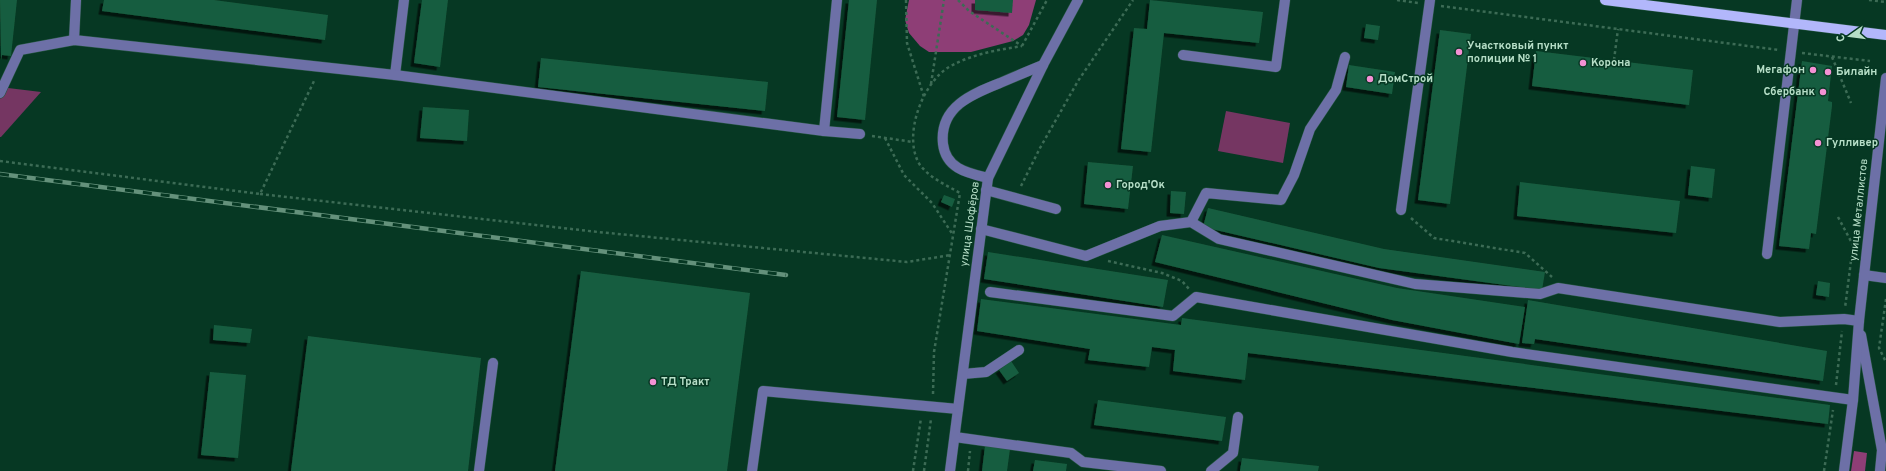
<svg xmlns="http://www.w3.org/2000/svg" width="1886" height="471" font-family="Overpass,sans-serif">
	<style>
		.green { fill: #753662 }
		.forest { fill: #8e3e76 }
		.building { fill: #195d3f; filter: url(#shadow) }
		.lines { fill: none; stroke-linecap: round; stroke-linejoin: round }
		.minor-casing { stroke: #265641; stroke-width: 11 }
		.major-casing { stroke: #265641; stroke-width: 11 }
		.path { stroke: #3c6b55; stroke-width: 2.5; stroke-dasharray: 3 3; stroke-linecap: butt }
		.minor { stroke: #6d70a7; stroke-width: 10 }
		.major { stroke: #b2b7fb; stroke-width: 10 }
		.rail-casing { stroke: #64917b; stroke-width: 4.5 }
		.rail { stroke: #063823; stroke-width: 3; stroke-dasharray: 9; stroke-linecap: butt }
		.poi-dot { fill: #f491d4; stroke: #063823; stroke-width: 1.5 }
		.labels { text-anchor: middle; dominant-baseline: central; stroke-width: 3; stroke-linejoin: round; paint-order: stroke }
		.poi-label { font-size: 11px; font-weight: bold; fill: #b6dec7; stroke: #063823; text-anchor: start }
		.street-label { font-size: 11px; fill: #b6dec7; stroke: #063823 }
	</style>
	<defs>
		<filter id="shadow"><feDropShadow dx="-3.5" dy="3.5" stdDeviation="0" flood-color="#0009"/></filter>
	</defs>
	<rect width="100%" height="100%" fill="#063823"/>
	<g class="green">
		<path d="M0,87L41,92L1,137H0Z"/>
		<path d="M1226,111L1290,123L1283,163L1218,151Z"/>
	</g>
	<g class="forest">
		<path d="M909,0H1036L1029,25L1023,35L1013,41L971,52H929L920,46L909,33L905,20Z"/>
		<path d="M1854,451L1867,453L1865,471H1851Z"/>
	</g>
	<g class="building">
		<path d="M0,0H17L11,56L2,55L1,60Z"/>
		<path d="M104,0H214L328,15L325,40L102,11Z"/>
		<path d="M422,0H448L440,67L414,63Z"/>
		<path d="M849,0H877L865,120L837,117Z"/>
		<path d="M975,0H1013L1012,13L975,10Z"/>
		<path d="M1150,0L1263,12L1259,43L1164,33L1151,152L1121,149L1134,28L1147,29Z"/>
		<path d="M1366,24L1380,26L1378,40L1364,38Z"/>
		<path d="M1440,30L1471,34L1450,204L1418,200Z"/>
		<path d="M1536,51L1693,70L1689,105L1532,86Z"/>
		<path d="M541,58L768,82L765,111L538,87Z"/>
		<path d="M1802,61L1832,66L1828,101L1832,102V106L1816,234L1811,233L1809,249L1779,246Z"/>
		<path d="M1349,65L1395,72L1392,94L1346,87Z"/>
		<path d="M423,107L469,110L467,141L420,138Z"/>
		<path d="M1088,162L1133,166L1128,209L1084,204Z"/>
		<path d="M1691,166L1715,169L1712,198L1688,195Z"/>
		<path d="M1520,182L1680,201L1676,233L1517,216Z"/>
		<path d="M1171,191L1186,192L1184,214L1170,213Z"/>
		<path d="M944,195L955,199L952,207L941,202Z"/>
		<path d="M1208,208L1384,249L1545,272L1542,290L1379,268L1203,227Z"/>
		<path d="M1162,235L1397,288L1525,307L1519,344L1392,320L1155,262Z"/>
		<path d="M988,252L1168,280L1163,307L984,279Z"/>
		<path d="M581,271L750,293L727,471H555Z"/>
		<path d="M1818,281L1830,283L1829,297L1816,295Z"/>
		<path d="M981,299L1181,325L1182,318L1830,405L1828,424L1248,353L1245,380L1173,371L1175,350L1152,347L1149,367L1088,360L1090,349L977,331Z"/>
		<path d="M1528,300L1827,351L1823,381L1535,339L1534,344L1522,343Z"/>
		<path d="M214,325L252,329L250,343L213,340Z"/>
		<path d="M308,336L481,358L468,471H291Z"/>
		<path d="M1011,361L1019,373L1007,381L999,370Z"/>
		<path d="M210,372L246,375L238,458L201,455Z"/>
		<path d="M1098,400L1226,417L1222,441L1094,425Z"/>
		<path d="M985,446L1010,449L1007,471H982Z"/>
		<path d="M1242,458L1319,466L1318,471H1240Z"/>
		<path d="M1035,460L1067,464L1066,471H1033Z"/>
	</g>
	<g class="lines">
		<defs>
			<g id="minor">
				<path d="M74,40L76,0"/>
				<path d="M1183,55L1276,67L1285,0"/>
				<path d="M395,75L404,0"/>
				<path d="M0,93L20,50L74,40L395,75L824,131L860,134"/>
				<path d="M824,131L837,0"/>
				<path d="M988,178C968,173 946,169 943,144C939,107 972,94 1000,83C1014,77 1028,71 1043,65"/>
				<path d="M986,190L1056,209"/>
				<path d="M1401,210L1430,0"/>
				<path d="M1191,222L1206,193L1281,200L1294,175L1310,129L1336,90L1345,57"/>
				<path d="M981,229L1086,256L1160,226L1191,222L1219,239L1415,284L1540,294L1558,288L1780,322L1844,319L1859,321"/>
				<path d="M1767,254L1797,0"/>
				<path d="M1864,275L1886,278"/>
				<path d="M990,292L1173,316L1196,297L1512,352L1853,400"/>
				<path d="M1861,335L1882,450L1880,471"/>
				<path d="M963,374L986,372L1019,350"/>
				<path d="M955,437L1071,453L1083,462L1161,471"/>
				<path d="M479,471L493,363"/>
				<path d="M752,471L763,391L958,409"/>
				<path d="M950,471L988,178L1043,65L1078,0"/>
				<path d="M1211,471L1233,453L1238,417"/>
				<path d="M1844,471L1853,400L1859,321L1886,78"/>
			</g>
			<path id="major" d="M1605,0L1886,35"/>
		</defs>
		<use href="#minor" class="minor-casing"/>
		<use href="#major" class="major-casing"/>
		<g class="path">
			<path d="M906,0L907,43L924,97"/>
			<path d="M958,0L969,11L1022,46"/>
			<path d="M1397,0L1418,3"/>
			<path d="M1869,0L1886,2"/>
			<path d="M1441,6L1779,50"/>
			<path d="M1022,46L1047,0"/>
			<path d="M1802,53L1870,61"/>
			<path d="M1832,57L1851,103"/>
			<path d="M1614,60L1618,29"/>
			<path d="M931,84L944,0"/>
			<path d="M872,136L913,142"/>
			<path d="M885,138L904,175L932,203L953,235"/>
			<path d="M0,161L260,194L315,79"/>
			<path d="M1021,186L1040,148L1078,81L1133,0"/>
			<path d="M260,194L598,232L907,262L951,255"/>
			<path d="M1838,217L1853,245L1845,308"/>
			<path d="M1411,218L1434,238L1525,253L1552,277"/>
			<path d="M1108,261L1162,273L1182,281L1189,289"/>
			<path d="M1886,299L1879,348L1886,362"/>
			<path d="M1836,385L1842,331"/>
			<path d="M933,394L934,352L960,193C946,185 930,178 920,165C902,137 922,83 949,67C972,54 997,50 1022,46"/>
			<path d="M913,471L921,418"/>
			<path d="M924,471L931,419"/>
			<path d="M968,471L970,451"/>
			<path d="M1824,471L1833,410"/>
		</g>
		<use href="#minor" class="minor"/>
		<use href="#major" class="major"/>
		<defs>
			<path id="rail" d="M0,174L786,275"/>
		</defs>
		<use href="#rail" class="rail-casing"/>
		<use href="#rail" class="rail"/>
	</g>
	<g class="poi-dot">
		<circle cx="1459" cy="52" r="4"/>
		<circle cx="1583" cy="63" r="4"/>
		<circle cx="1813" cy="70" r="4"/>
		<circle cx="1828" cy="72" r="4"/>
		<circle cx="1370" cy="79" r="4"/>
		<circle cx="1823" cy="92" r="4"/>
		<circle cx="1818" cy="143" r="4"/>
		<circle cx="1108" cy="185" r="4"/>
		<circle cx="653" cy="382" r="4"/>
	</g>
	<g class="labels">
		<g class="poi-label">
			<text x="1467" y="46">Участковый пункт<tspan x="1467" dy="13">полиции № 1</tspan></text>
			<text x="1591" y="63">Корона</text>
			<text x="1805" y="70" text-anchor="end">Мегафон</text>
			<text x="1836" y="72">Билайн</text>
			<text x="1378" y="79">ДомСтрой</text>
			<text x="1815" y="92" text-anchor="end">Сбербанк</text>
			<text x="1826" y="143">Гулливер</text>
			<text x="1116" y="185">Город'Ок</text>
			<text x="661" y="382">ТД Тракт</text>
		</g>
		<g class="street-label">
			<text transform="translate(1859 210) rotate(-84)">улица Металлистов</text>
			<text transform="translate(970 224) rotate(-82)">улица Шофёров</text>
		</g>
	</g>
	<g transform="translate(1850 36) rotate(256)" stroke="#063823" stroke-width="3" paint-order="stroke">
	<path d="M0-3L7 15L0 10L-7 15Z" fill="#b6dec7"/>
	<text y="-6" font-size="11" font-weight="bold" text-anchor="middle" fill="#b6dec7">С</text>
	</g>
</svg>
